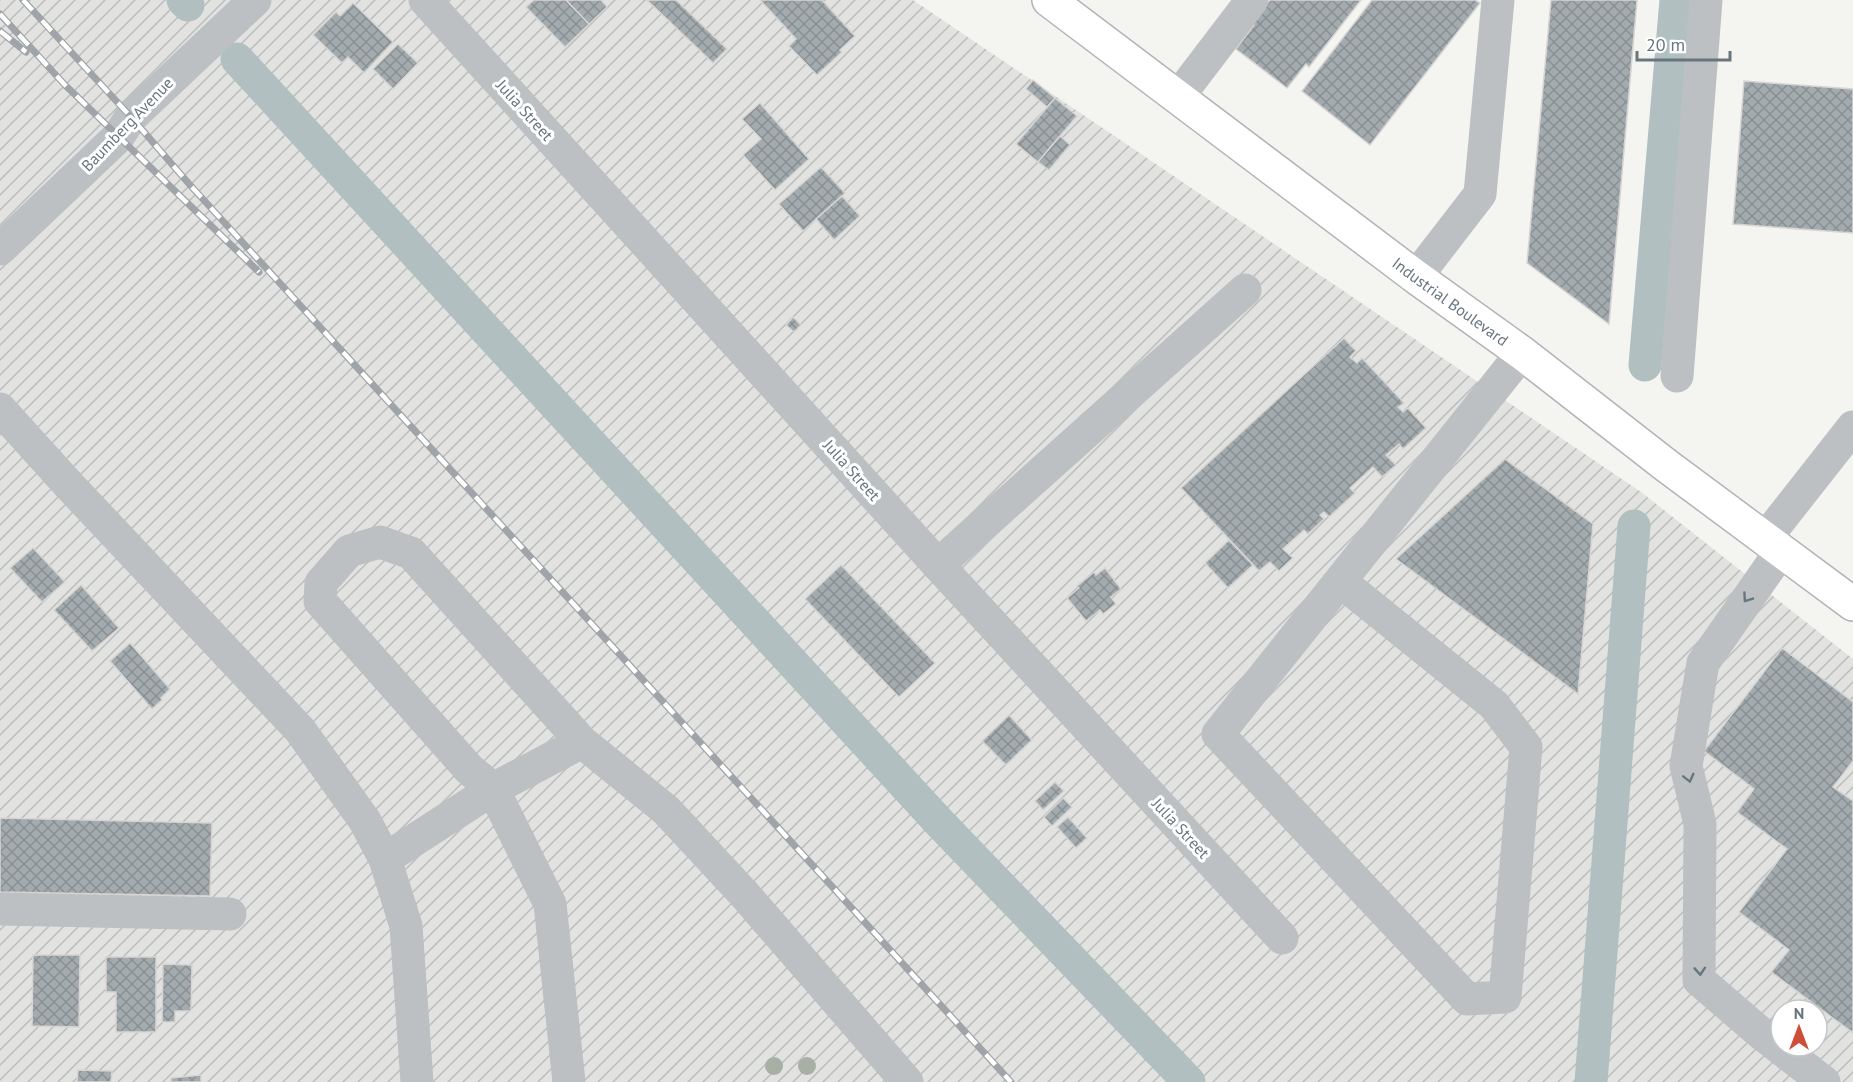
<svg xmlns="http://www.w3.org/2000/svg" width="1853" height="1082" font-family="'PT Sans',sans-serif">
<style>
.industrial{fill:url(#industrial-furrows);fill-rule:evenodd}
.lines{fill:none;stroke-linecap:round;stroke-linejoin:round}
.canal{stroke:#b2bfc1;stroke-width:33}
.building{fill:url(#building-cross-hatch);stroke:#d6d5d4;stroke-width:1.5}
.major-casing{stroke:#b0b4b7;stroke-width:36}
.minor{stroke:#bcc0c2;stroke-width:33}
.major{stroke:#fff;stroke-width:33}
.rail-casing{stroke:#9ea4a8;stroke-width:7}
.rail{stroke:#fff;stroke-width:4.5;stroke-dasharray:14;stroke-linecap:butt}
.tree{fill:#a8afa4}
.oneway{stroke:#67767e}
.labels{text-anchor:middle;stroke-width:6;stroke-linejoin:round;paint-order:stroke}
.street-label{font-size:16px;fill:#67767e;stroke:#fff}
</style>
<defs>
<pattern id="industrial-furrows" width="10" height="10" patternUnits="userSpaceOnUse" patternTransform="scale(1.5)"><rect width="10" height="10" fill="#e2e3e1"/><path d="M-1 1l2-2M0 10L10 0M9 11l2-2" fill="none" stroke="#bbbdbc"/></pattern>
<pattern id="building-cross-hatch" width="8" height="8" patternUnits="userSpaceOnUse" patternTransform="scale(1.5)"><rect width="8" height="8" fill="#a4abaf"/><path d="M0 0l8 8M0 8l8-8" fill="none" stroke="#899094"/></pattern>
</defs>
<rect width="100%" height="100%" fill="#f4f4f1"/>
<!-- industrial -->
<path class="industrial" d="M0,0H913L1641,492L1853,659V1082H0ZM1781,1010H1817V1046H1781Z"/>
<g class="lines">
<!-- canal -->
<g class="canal">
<path d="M183,0L188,5"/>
<path d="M237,59L938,821L1189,1082"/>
<path d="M1645,365L1676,0"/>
<path d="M1591,1082L1634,526"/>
</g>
</g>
<!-- building -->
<g class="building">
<path d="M534,0H566L589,24L565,47L526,7Z"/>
<path d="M566,0H601L607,7L589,24Z"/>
<path d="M647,0H676L727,49L713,63Z"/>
<path d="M760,0H822L855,36L840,50L842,52L817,75L789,46L796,39Z"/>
<path d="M1270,0H1361L1309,67L1306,64L1287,88L1236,49L1254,25L1252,23Z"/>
<path d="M1372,0H1475L1480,3L1370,145L1302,91Z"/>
<path d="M1551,0H1637L1609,324L1527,263Z"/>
<path d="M353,3L393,42L364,73L348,57L342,63L313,35L336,12L340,16Z"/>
<path d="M398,44L418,63L393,89L373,69Z"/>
<path d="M1033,80L1055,98L1047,107L1026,89Z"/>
<path d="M1744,81L1853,89V233L1733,224Z"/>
<path d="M1055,98L1077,116L1038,162L1016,144Z"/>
<path d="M760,103L809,159L775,190L743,155L761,139L742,119Z"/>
<path d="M1060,136L1070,145L1049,170L1038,162Z"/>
<path d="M821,167L845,193L803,231L779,204Z"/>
<path d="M842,196L860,216L834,240L816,219Z"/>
<path d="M793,317L801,325L794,332L786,325Z"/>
<path d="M1344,338L1356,351L1350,357L1357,363L1362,358L1404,403L1398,407L1403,412L1408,408L1426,428L1403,449L1399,444L1386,455L1396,465L1382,477L1373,467L1350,488L1355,493L1329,517L1324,512L1320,515L1324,519L1308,534L1304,530L1283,549L1293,558L1279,571L1270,562L1259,571L1181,488Z"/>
<path d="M1505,459L1593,524L1578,694L1396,559Z"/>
<path d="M1229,540L1253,565L1228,588L1205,563Z"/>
<path d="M33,548L65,582L42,602L10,568Z"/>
<path d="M841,565L935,663L899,697L805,599Z"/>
<path d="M1105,568L1121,589L1111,597L1116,604L1103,614L1100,610L1086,621L1067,598L1079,588L1077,586L1094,572L1096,575Z"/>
<path d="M81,585L119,628L92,651L54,610Z"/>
<path d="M130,643L170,689L161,698L162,700L152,709L110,661Z"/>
<path d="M1782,648L1853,702V761L1833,787L1853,801V1033L1771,972L1789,950L1739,912L1787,849L1737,812L1754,789L1704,751Z"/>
<path d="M1009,715L1032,740L1006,765L982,741Z"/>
<path d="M1055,782L1064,791L1043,810L1035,801Z"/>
<path d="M1063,798L1072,807L1052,826L1044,817Z"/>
<path d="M1068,817L1087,838L1076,848L1057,827Z"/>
<path d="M0,818L212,823L210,896L0,892Z"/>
<path d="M33,955H80L79,1027L32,1026Z"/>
<path d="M106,957H156V1032H116V992H106Z"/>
<path d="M163,964L192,965L191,1011H175V1022H162Z"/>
<path d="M78,1070L112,1071L111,1082H77Z"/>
<path d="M201,1075V1082H171V1078Z"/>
</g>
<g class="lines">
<!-- major casing -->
<g class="major-casing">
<g id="major">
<path id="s1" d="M1049,0L1416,277L1522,353L1667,466L1853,604"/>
</g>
</g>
<!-- minor -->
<g class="minor">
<path d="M425,0L938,565L1282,938"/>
<path d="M1178,97L1252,0"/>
<path d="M0,249L118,137L131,117L255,0"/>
<path d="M1416,277L1480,194L1498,0"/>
<path d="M1677,376L1706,0"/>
<path d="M0,409L67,483L300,730L365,821L385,859L406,926L417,1082"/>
<path d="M1765,539L1853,427"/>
<path d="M1781,551L1703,663L1686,766L1700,824L1699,980L1763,1035L1824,1082"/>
<path d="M938,565L1245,290"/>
<path d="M1340,581L1494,705L1526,747L1505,997L1467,999L1218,734L1522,353"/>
<path d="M582,742L493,789L469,769L320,601L321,583L349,551L380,542L411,553L582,742L666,810L745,895L907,1082"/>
<path d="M385,859L493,789L550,904L569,1082"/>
<path d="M0,909L230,914"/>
</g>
<!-- major -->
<use href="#major" class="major"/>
<!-- rail casing -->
<g class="rail-casing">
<g id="rail">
<path d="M23,0L131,117L190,185L1011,1082"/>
<path d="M0,14L65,85L259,272"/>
<path d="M0,31L26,52"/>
</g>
</g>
<!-- rail -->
<use href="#rail" class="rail"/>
</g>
<!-- trees -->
<g class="tree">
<circle cx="774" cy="1066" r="9"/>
<circle cx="807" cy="1066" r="9"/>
</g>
<!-- one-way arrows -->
<defs><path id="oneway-chevron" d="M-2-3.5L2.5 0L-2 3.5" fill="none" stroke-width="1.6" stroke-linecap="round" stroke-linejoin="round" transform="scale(1.5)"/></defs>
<g class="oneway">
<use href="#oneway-chevron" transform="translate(1747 598) rotate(125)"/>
<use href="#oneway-chevron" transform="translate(1689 778) rotate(76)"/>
<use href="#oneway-chevron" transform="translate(1700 971) rotate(86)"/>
</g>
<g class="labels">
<!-- street labels -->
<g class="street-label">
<text transform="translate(525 110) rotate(48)" y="6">Julia Street</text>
<text transform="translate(127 124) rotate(-46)" y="6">Baumberg Avenue</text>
<text dy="6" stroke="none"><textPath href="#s1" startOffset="502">Industrial Boulevard</textPath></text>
<text transform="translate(852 470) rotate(48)" y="6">Julia Street</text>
<text transform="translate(1181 828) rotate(47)" y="6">Julia Street</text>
</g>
</g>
<!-- north arrow -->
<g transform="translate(1799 1028)"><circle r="28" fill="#ffffff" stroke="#c2c8cb" stroke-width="1.5"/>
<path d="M0-4.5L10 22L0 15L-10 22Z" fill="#ce4e38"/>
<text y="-9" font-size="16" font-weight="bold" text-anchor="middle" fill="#67767e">N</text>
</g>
<!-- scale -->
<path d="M1637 51v9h93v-9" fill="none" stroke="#67767e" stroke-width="3"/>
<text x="1646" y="51" font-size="18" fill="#67767e" stroke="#ffffff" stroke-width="4.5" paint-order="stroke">20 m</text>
</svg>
